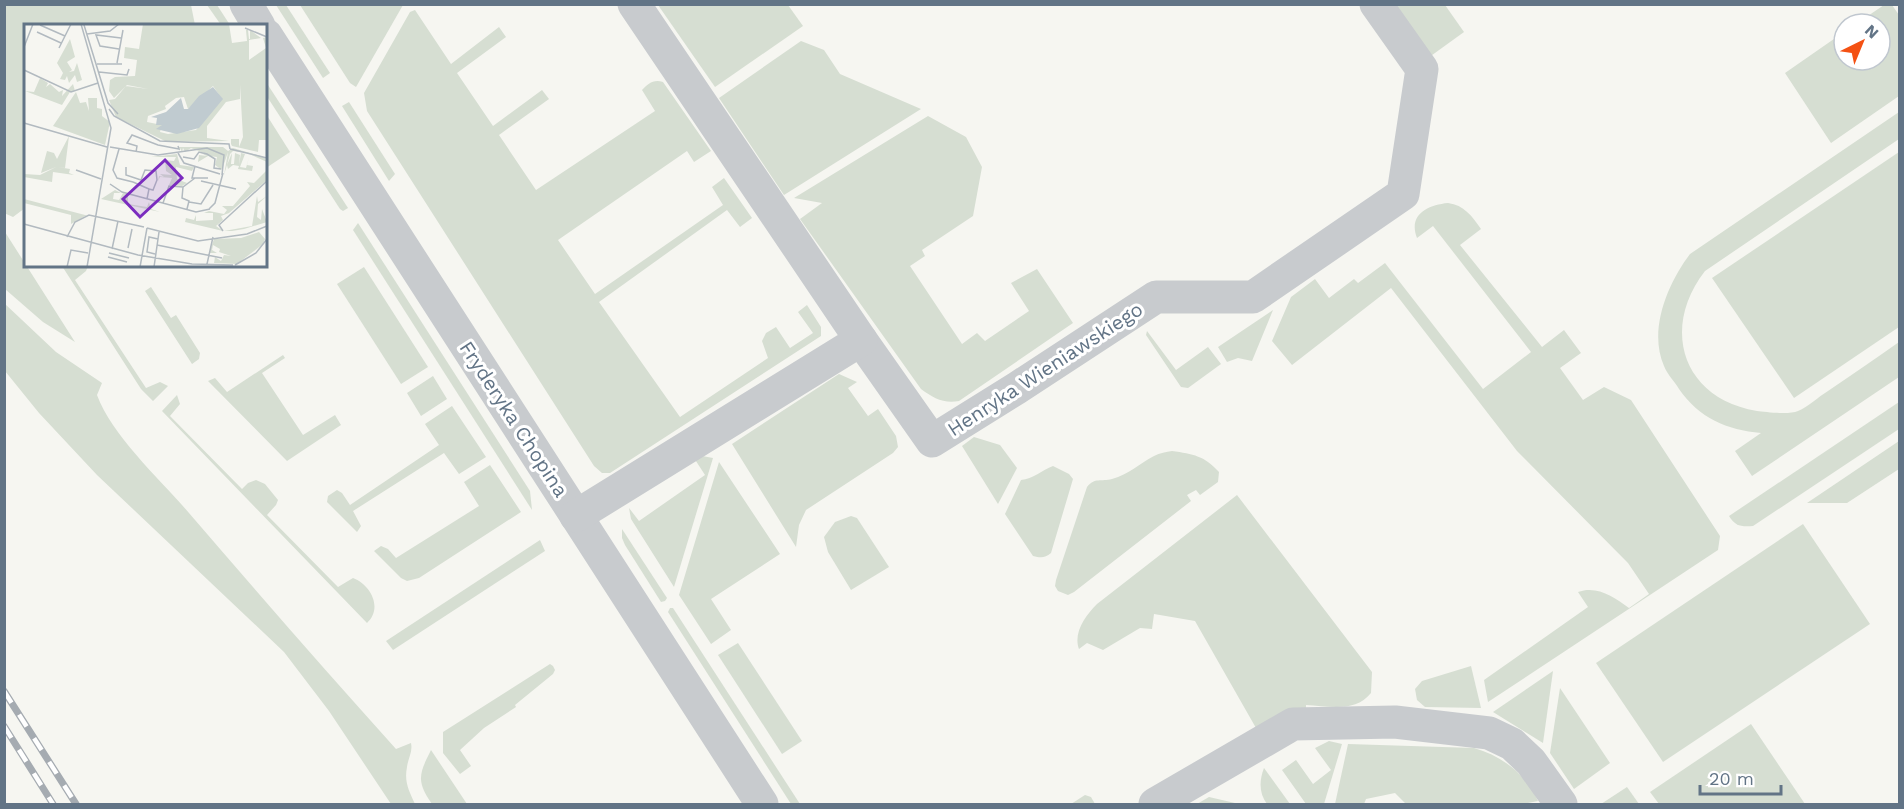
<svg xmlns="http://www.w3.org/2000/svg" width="1904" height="809" font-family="'Work Sans',sans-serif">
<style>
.green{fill:#d6ded2}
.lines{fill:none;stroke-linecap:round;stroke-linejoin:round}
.minor{stroke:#c8cbce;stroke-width:33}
.rail-casing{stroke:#a5abb1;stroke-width:7}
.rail{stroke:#fff;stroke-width:4.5;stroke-dasharray:14;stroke-linecap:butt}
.labels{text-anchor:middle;stroke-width:6;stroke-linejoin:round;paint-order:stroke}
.street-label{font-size:20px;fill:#627486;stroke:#fff}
.inset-road{fill:none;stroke:#b2bac0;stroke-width:1.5}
.view{fill:#7b2cbf;fill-opacity:0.15;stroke:#7b2cbf;stroke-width:3}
.inset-edge{fill:none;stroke:#627486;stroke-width:3}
</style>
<rect width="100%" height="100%" fill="#f6f6f1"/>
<!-- green -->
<g class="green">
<path d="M4,5H191L195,25L26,26L25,208L13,217L4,213Z"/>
<path d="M207,5H217L230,25H221Z"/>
<path d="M276,5H286L330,73L323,78Z"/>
<path d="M300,5H403L356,87L350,83Z"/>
<path d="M658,5H788L803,26L715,87Z"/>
<path d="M1387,5H1445L1464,32L1428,58Z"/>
<path d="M1884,5H1892L1899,15V96L1831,143L1785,73L1844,32V60H1880V24H1856Z"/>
<path d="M415,10L451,64L499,27L506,37L457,73L493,126L542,90L549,99L499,135L536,190L655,111L642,90C648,84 653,79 663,82L711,151L694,162L687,151L558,240L595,294L723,205L712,187L724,178L752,218L740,227L727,210L599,302L680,417L768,358L762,341L766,333L776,327L790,348L813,333L798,312L807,305L821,327V336L610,473H602L594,466L367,111L364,93L410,12Z"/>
<path d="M801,41L824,50L840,74L921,109L784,195L719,98Z"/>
<path d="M266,82L348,208L343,211L340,209L266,95Z"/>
<path d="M349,102L395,174L389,181L342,106Z"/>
<path d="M1899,112V139L1705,271C1660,329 1683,399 1757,411C1766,412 1789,415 1798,411C1808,407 1818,397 1828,391C1852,375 1876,358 1899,342V377L1752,476L1735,451L1761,433C1727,430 1699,418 1679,389C1675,382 1667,374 1664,366C1648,330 1668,283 1690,254Z"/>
<path d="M266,114L290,152L266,168Z"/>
<path d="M928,116L966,137L982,167L973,216L922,250L925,256L910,266L962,344L977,333L985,341L1029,311L1011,283L1037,269L1073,323L959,401C944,404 933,398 921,389L800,219L822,203L794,198Z"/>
<path d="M1899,152V327L1794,398L1712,278Z"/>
<path d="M1448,203C1464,205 1472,216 1481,229L1460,245L1542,347L1564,330L1581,353L1560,368L1583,400L1604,387L1631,400L1720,536L1718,550L1488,702L1484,680L1588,607L1578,592C1597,585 1614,597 1629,608L1649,594L1628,563L1517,451L1391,288L1292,365L1272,341L1291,297L1315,279L1329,298L1354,279L1358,283L1385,263L1483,389L1531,352L1433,226L1417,238C1408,215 1427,205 1448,203Z"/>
<path d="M358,223L530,491L532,510L353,230Z"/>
<path d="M5,232L75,342L43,322L5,289Z"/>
<path d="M62,266H88L86,271L75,280L146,388L160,382L168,386L153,401L141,389Z"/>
<path d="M364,267L428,367L401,384L337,284Z"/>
<path d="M151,287L171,318L176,315L200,353L199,359L192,364L145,291Z"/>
<path d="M4,303L56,352L102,383L97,395C112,436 160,479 189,513C257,592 326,671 396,749L411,743C413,752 408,758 407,767C404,782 409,791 415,804H391L329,711L284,652L97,475L39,413L5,371Z"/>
<path d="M1273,310L1252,361L1238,358L1227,362L1218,347Z"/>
<path d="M1147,331L1176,370L1208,347L1221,364L1188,388L1181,387L1146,335Z"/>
<path d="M283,355L285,358L262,373L303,435L335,415L341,425L287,461L208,381L215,378L227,392Z"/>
<path d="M839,374L857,382L848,388L868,416L878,409L896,436L898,447L893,453L806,510L799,525L796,547L732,444Z"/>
<path d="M433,376L447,399L421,416L407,393Z"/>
<path d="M177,395L180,404L170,416L242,489L248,483L256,480L265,484L278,500L276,505L267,515L338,587L353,578C371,585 383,608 367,623L162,411Z"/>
<path d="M1899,402V429L1753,526C1741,527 1735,526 1729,516Z"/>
<path d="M452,406L486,457L459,474L444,453L353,511L361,526L357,532L327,502L328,496L337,490L342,493L350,505L439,445L425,424Z"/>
<path d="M974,437L1000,445L1017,468L998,504L962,446Z"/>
<path d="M1899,441V469L1847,503H1807Z"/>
<path d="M1172,451C1193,454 1205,456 1219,472L1218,482L1200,495L1196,490L1187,495L1191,501L1074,592L1068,595L1058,591L1055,586L1056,580L1087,487C1095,477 1101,482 1112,479C1129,474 1139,464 1154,456C1160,453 1166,452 1172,451Z"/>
<path d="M697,455L713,458L674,587L631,519L629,508L639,521L705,475L694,458Z"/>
<path d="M719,462L780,554L711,599L731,630L711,644L679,595Z"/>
<path d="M490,465L521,512L419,578L407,581L401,578L374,551L381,546L388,549L396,558L479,506L464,482Z"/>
<path d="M1053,466L1069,474L1073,479L1051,553C1045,558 1041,558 1033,556L1005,514L1021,480C1033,479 1042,470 1053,466Z"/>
<path d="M1237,495L1372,672L1371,693C1355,713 1329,706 1306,705V712L1256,728L1195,621L1154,614L1152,629L1140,628L1103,650L1087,643L1079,649C1073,633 1085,616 1097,604Z"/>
<path d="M851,516L857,518L889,567L851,590L828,552L824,537L835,522Z"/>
<path d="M1803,524L1870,624L1663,762L1596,663Z"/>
<path d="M622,529L667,598L665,601L661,602L625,545L622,538Z"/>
<path d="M540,540L545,551L393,650L386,641Z"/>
<path d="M670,608H673L800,804H791L668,612Z"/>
<path d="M738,643L802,741L782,754L718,655Z"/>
<path d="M550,664L553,666L555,670L553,674L515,705L516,707L484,728L460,750L471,766L460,774L443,753V732Z"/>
<path d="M1471,666L1481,708L1425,707L1417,700L1415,689L1422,681Z"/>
<path d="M1553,671L1543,743L1493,712Z"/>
<path d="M1560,688L1610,763L1574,789L1550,753Z"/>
<path d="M1751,724L1805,804H1659L1650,792Z"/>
<path d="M1329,741L1342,744L1324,804H1306L1282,770L1296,760L1313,784L1331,770L1315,748Z"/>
<path d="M1348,744L1474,748C1502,756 1526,774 1538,801L1523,804H1406L1395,793L1366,799L1364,804H1335Z"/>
<path d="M431,750L467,804H432C416,781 419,774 431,750Z"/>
<path d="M1264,768L1290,804H1267C1259,793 1259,781 1264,768Z"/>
<path d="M1627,787L1639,804H1601Z"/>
<path d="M1085,795L1091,797L1095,804H1071Z"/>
<path d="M1209,797L1235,803L1236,804H1197Z"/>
</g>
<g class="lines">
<!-- minor -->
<g class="minor">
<path d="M246,4L259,26"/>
<path d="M266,35L762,804"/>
<path d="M861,340L932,441L1017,388L1156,297H1253L1403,194L1422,69L1376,4"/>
<path d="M576,516L861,340L634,4"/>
<path d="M1155,804L1293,724L1395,722L1489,733L1512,744L1531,762L1561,804"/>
</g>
<!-- rail casing -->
<g class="rail-casing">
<g id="rail">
<path d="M4,691L76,804"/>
<path d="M4,726L53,804"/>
</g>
</g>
<!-- rail -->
<use href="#rail" class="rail"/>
</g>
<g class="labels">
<!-- street labels -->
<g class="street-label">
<text transform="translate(1045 369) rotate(-33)" y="7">Henryka Wieniawskiego</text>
<text transform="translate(514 419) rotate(57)" y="7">Fryderyka Chopina</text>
</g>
</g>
<!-- overview -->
<g transform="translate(24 24)">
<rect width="243" height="243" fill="#f6f6f1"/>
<path d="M119,0H205L208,19L223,17L222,6H224L225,15H226V6L237,14L225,16V36L242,24L239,14L243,13V116H235L234,128L208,122L207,120V115H215V123L219,113L216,61V75L202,78L183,102V114L205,117L143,118L92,93L85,76L91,75L102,62L124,65L103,61L90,74L85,67L86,56L91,53L111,52L113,36L100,34L101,23L115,25ZM189,62L198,75L172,106L144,110L136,108L138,101L123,98L124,92L142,85L141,82L152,74L160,73L164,85ZM46,15L51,33L43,38L48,46L45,48L50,47L53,39L58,56L53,58L51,51L45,59L43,52L41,56L36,55L39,49L33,39ZM16,54L24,59L22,63L26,60L35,68L39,66L38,72L49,60L51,67L46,68L38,81L1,67L10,68ZM52,68L56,79L62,78L65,87L64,74H73V84L78,85V92L86,98L81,121L29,102ZM45,112L41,144L34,143L46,145L45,149L50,151L29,148L28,158L0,153V150L16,151L32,143L17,149L23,127L30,129L33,135ZM155,123H199L204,127L209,124L240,133L243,138L223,129L209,127L206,130L203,141L208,129L207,140H210L211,129L216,131L215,141L217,129L221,130L216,143L222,144L225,133L223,141L229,142L228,147L214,145L215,142L209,141L204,145L203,141L200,151L204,128L198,146L191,141L193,133L184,132L174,138L175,131L183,132L177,129L183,130L167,124L161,128L159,124L158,128L156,124V128ZM153,130L156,141L170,143L168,147L152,143L153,155L163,159L158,162L145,161L148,154L136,153L134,157L135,152L140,153L136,150L148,151L142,147L141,136L150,137L152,133H127ZM243,139V156L205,189L197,192L199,196L192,202L199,207L161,198L162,194L170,196L172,191V197L189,196V189H180L185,187L200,190L203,186L198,182H209L226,162L223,158L230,159L242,147ZM91,166L97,169H90L89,175L95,176L99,169L109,172L104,171V180L123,183L125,178L127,185L136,188L77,175ZM233,172L234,178L243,172L234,180L233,193L237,196L238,185L243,198L220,205L208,207H200L228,202ZM0,175L61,191H63L47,200V191L0,179ZM235,208L241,215L239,220L213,240L190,239L191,233L197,237L200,231L207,232L195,228L196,225L189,221L188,226L193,229H185L190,215L217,214Z" fill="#d6ded2" fill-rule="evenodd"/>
<path d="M189,63L199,75L175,104L153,110L132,105L138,101H132L133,94L127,93L142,88L157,74L160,85H164L175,72Z" fill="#c0cbd0"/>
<path class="inset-road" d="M57,0L87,104L63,243M16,1L41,12M60,1L84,79L94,90M221,4L243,13M13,8L37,19M63,10L86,7L95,0M0,23L9,0M35,24L47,0M95,25L76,22L72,11L97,14M93,39L99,6M73,40H98M0,46L47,68L74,59M75,48L103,51L105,45M85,85L90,92L136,117L205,120L206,125M0,99L83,123M86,123L134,131L183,124L200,131L198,151M95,125L89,146L93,154L109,158M206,125L243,134M112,128L113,122L103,119L108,111L134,121L155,125L154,122M154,129L160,139L196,150M159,133L170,135L175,128L183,130L191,135L190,144L197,145M171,142L168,154H184M102,143V151L117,156L121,146L132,147L133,156L129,166L125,165M52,146L77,155M177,157L212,165M109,158L125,165L123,175M86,160L98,168L172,188L186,185M159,163L158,174L165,177L163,185M165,178L177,180L189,161M139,179L145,162L159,163L171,154M185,185L191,179L199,149M0,200L114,231L168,240L209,241M123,204L174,217L223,210L243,202M199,207L195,201L243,157M43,213L51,198L65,191L120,203M133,221L198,234M104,224L108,205M88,225L94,197M85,229L105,234M131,230L123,228L125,213L134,215M84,233L103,238M183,240L189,213M211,241L232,229L243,215M43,243L47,226L64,229M116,243L123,204M130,243L135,208"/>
<path class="view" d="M141,136L158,154L116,193L99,175Z"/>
<rect width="243" height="243" class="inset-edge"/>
</g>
<!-- border -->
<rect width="1904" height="809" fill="none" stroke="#627486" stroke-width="12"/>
<!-- north arrow -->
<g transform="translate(1862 42) rotate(43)"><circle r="28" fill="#ffffff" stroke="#c0c7cf" stroke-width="1.5"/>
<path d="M0-4.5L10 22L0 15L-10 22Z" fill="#f45113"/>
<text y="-9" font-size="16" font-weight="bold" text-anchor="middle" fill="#627486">N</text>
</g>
<!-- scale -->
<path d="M1700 785v9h81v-9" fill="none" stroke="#627486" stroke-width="3"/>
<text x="1709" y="785" font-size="18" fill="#627486" stroke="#ffffff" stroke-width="4.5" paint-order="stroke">20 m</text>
</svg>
